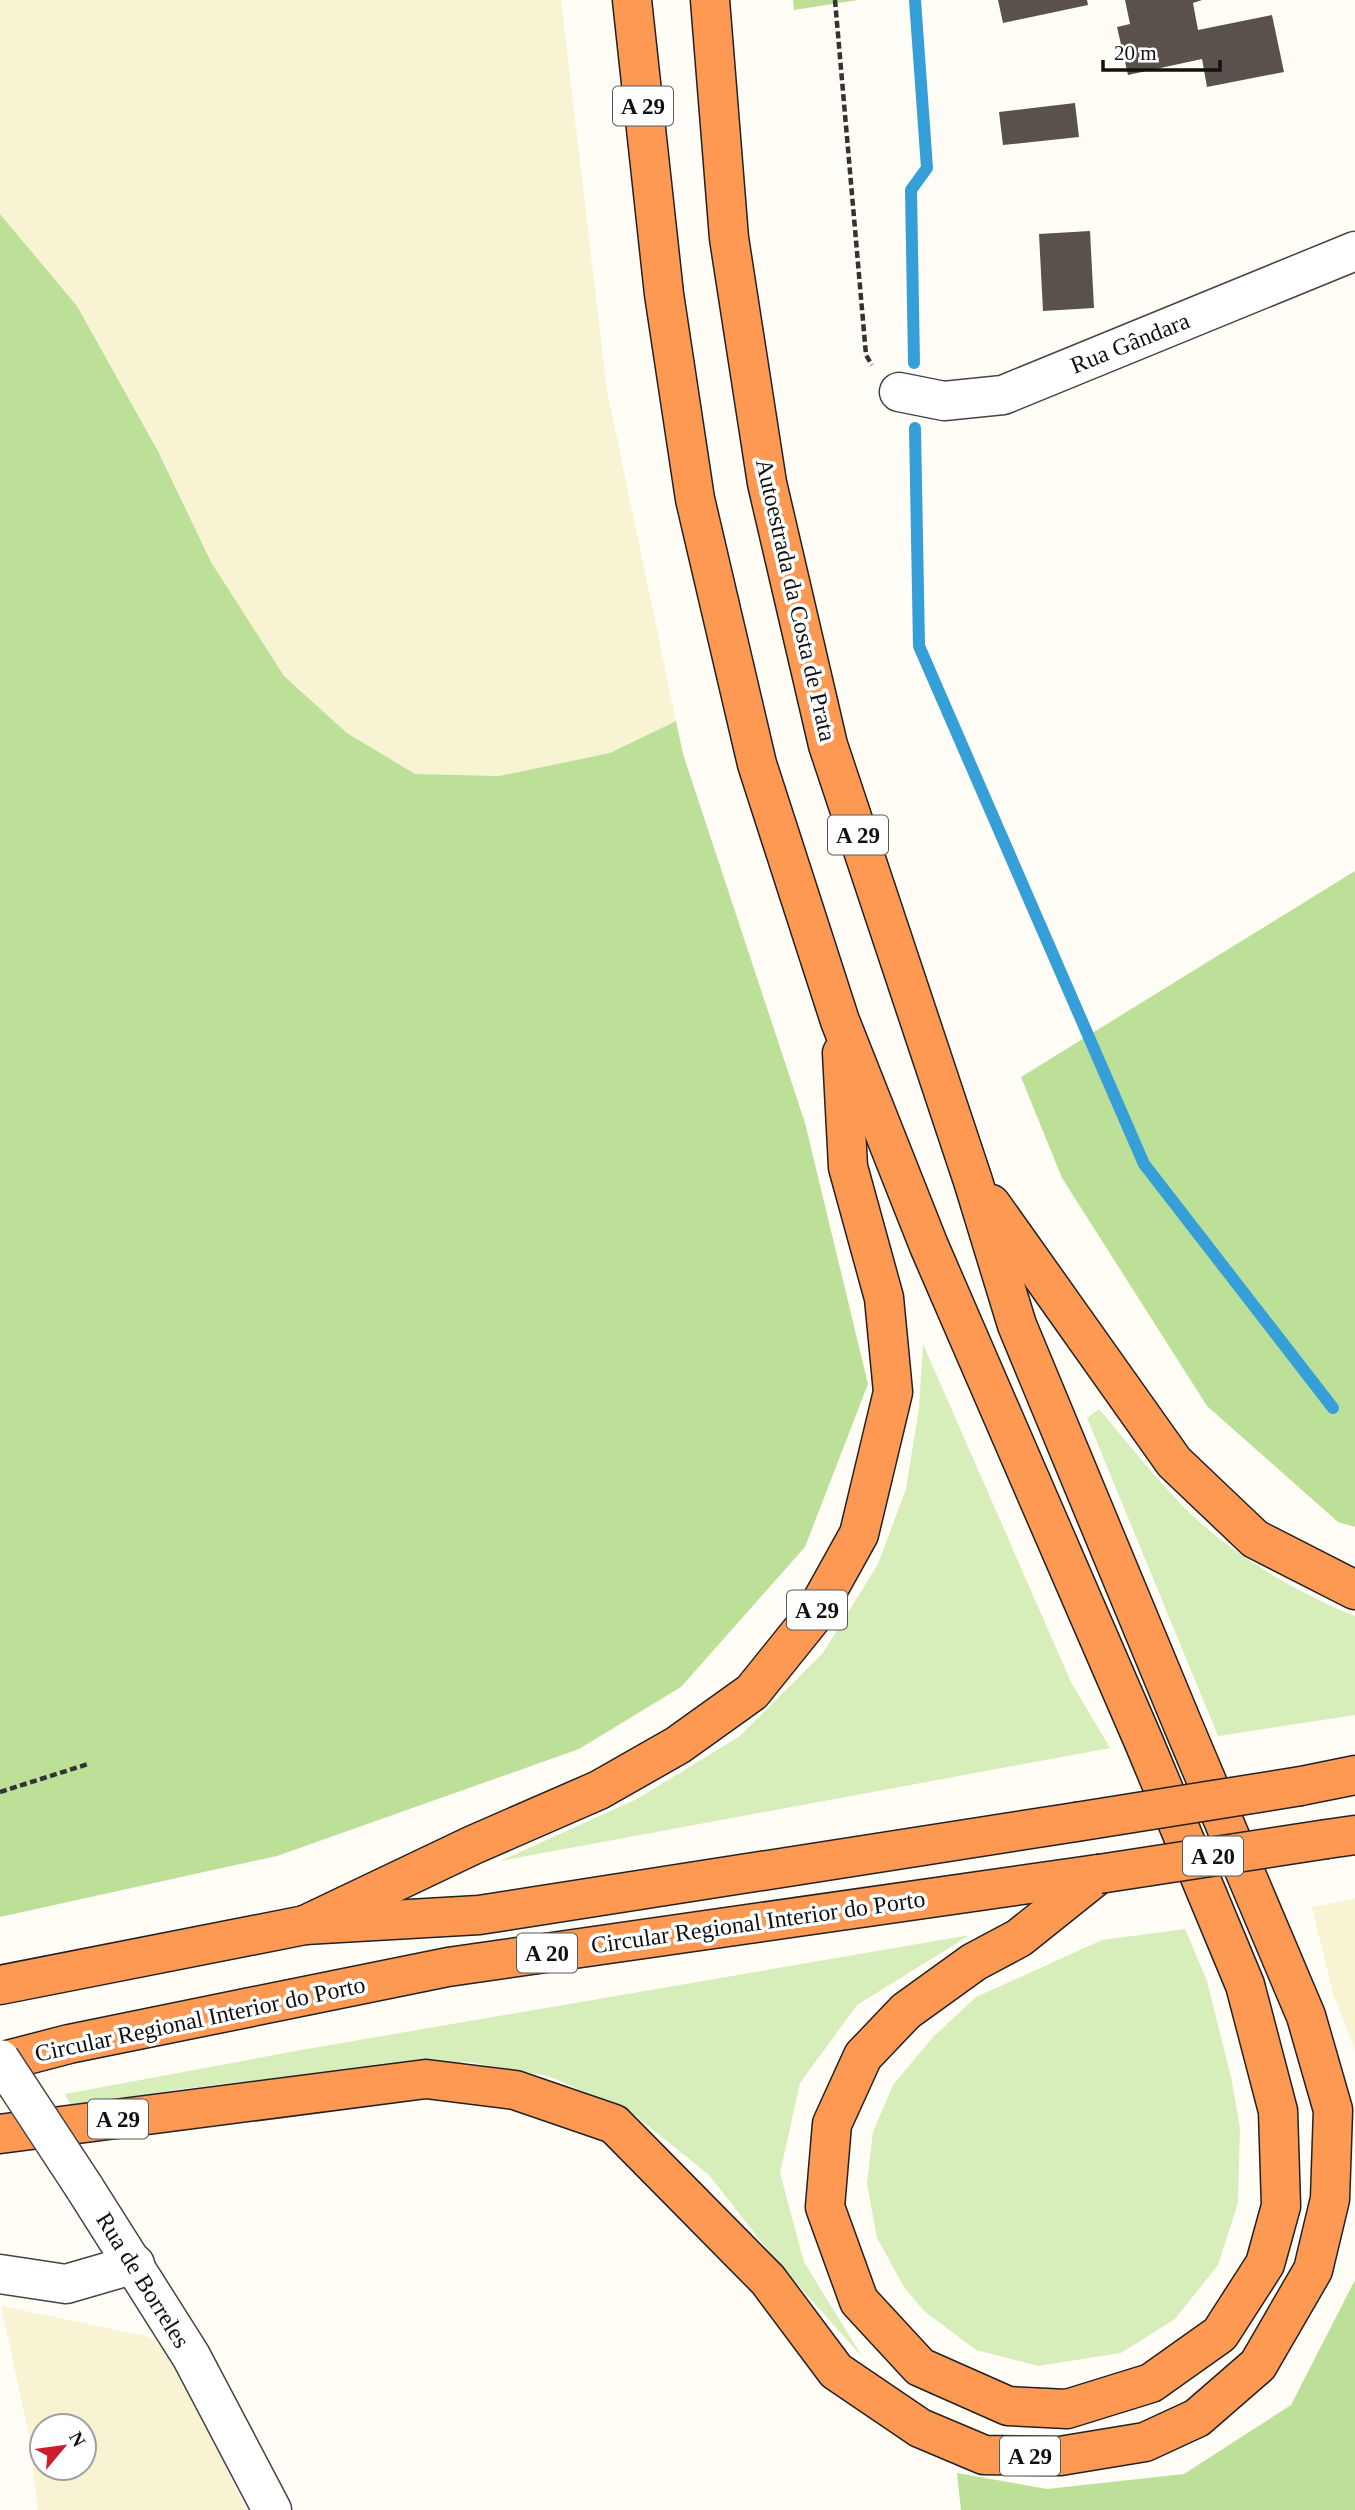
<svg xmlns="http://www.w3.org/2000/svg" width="1355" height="2510" font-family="Georgia,serif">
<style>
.farmland{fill:#f8f3d2;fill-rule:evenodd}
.green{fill:#d7eeba}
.forest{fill:#bce098}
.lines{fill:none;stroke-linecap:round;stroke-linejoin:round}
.stream{stroke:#369fd8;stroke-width:12}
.building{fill:#5b514c}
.minor-casing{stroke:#444;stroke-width:41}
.highway-casing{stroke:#222;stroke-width:41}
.path{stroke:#333;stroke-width:4.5;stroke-dasharray:7 3.5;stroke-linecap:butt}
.minor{stroke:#fff;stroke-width:38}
.highway{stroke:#fe9953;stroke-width:38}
.minor-bridge-casing{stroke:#444;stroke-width:41;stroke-linecap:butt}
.highway-bridge-casing{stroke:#222;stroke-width:41;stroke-linecap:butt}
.minor-bridge{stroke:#fff;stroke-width:38}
.highway-bridge{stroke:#fe9953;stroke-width:38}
.labels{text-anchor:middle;stroke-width:7;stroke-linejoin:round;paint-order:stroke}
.shield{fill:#fff;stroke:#585858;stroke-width:2}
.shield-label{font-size:23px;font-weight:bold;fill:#111}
.street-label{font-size:24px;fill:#111;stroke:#fff}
</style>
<rect width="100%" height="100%" fill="#fffdf5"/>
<!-- farmland -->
<g class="farmland">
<path d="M0,0H561L607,391L676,721L610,753L499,776L415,774L347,733L284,676L211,562L158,450L77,306L0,214Z"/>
<path d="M1355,1899V2051L1333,1993L1312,1907Z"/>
<path d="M1,2306L150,2337L180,2362L245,2510H38L29,2435ZM42,2426H84V2468H42Z"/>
</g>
<!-- green -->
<g class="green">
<path d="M923,1344L1071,1682L1110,1748L500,1861L637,1799L740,1736L823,1653L878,1564L906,1489L919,1408Z"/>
<path d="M1099,1409C1136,1452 1171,1500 1216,1536C1258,1569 1305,1596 1355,1616V1715L1218,1736L1087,1418Z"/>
<path d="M1185,1929L1207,1981L1231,2077L1240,2128L1238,2203L1218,2265L1175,2319L1121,2353L1038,2366L976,2350L924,2311L904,2287L877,2238L867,2184L873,2132L893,2085L933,2037L976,1997L1102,1940Z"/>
<path d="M970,1935L857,2005L800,2083L780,2173L804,2262L863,2358L774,2258L709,2175L631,2112L548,2076L468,2062L283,2077L174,2090L73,2109L65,2094L301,2050Z"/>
</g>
<!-- forest -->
<g class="forest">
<path d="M793,0H858L794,10Z"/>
<path d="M0,214L77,306L158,451L211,562L284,676L347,733L415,774L499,776L610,753L676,721L683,754L805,1123L868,1384L805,1547L681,1687L579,1749L277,1856L0,1917Z"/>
<path d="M1355,871V1527L1338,1522L1207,1406L1062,1178L1021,1077Z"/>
<path d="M1355,2280V2510H961L957,2473L1047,2489L1184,2474L1291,2405Z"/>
</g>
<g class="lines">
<!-- stream -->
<g class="stream">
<path d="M914,363L911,190L927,168L915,0"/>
<path d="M915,428L919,646L1144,1164L1333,1408"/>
</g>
</g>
<!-- building -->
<g class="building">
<path d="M998,0H1087L1088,5L1003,23Z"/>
<path d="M1125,0H1202L1193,3L1198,30L1272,15L1284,72L1207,87L1202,59L1128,75L1117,27L1130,24Z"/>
<path d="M1075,103L1079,137L1003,145L999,112Z"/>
<path d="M1090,231L1094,308L1043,311L1039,234Z"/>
</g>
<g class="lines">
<!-- minor casing -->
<g class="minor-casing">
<g id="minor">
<path d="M899,392L944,401L1003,395L1355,251"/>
<path d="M84,2187L191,2356L272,2510"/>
<path d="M0,2274L66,2284L135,2264"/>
</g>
</g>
<!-- highway casing -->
<g class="highway-casing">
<g id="highway">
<path d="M632,0L664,294L695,499L757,764L840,1021L929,1246L1143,1740L1245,1985L1278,2111L1281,2206L1265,2264L1220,2334L1151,2383L1067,2409L1008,2406L920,2367L859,2301L825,2207L832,2124L863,2056L906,2011L974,1962L1019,1938L1099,1874"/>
<path d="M991,1204L1174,1462L1255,1539L1355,1590"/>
<path d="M1301,1786L1355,1775"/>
<path d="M1327,1839L1355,1835"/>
<path d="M305,1925L473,1845L599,1790L678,1745L752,1692L814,1615L859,1534L893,1392L884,1298L848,1167L842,1053"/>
<path d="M0,1985L305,1925L479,1915L1076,1822"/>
<path d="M0,2062L69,2044L448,1967L1098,1874"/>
<path d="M0,2134L426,2079L515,2090L614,2124L768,2280L836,2371L920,2428L984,2455L1060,2456L1145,2442L1197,2418L1258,2365L1313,2270L1330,2199L1333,2110L1306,2016L1185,1730L1017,1325L973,1181L828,745L767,483L729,238L710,0"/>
</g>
</g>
<!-- path -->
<g class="path">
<path d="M835,0L866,355L872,365"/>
<path d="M0,1792L88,1764"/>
</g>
<!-- minor -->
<use href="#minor" class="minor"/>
<!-- highway -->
<use href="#highway" class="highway"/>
<!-- minor-bridge casing -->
<g class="minor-bridge-casing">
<path id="minor-bridge" d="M0,2059L84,2187"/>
</g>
<!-- highway-bridge casing -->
<g class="highway-bridge-casing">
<g id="highway-bridge">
<path d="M1076,1822L1301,1786"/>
<path d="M1099,1874L1327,1839"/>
</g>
</g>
<!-- minor-bridge -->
<use href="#minor-bridge" class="minor-bridge"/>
<!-- highway-bridge -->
<use href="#highway-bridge" class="highway-bridge"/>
</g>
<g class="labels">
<!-- shield labels -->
<g class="shield">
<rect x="613" y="86.5" width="60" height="39" rx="5"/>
<rect x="828" y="815.5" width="60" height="39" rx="5"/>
<rect x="787" y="1590.5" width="60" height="39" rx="5"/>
<rect x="1183" y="1836.5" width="60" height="39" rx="5"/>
<rect x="517" y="1933.5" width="60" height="39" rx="5"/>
<rect x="88" y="2099.5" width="60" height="39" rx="5"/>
<rect x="1000" y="2436.5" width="60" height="39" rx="5"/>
</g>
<g class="shield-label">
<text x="643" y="114">A 29</text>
<text x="858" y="843">A 29</text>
<text x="817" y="1618">A 29</text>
<text x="1213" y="1864">A 20</text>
<text x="547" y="1961">A 20</text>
<text x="118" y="2127">A 29</text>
<text x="1030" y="2464">A 29</text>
</g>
<!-- street labels -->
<g class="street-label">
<text transform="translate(1130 343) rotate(-22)" y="8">Rua Gândara</text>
<text transform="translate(796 600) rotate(77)" y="8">Autoestrada da Costa de Prata</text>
<text transform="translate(758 1922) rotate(-8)" y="8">Circular Regional Interior do Porto</text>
<text transform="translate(200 2019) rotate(-12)" y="8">Circular Regional Interior do Porto</text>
<text transform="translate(143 2280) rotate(58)" y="8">Rua de Borreles</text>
</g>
</g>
<!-- north arrow -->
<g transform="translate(63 2447) rotate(61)"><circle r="33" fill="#ffffff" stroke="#a0a0a0" stroke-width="2"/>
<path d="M0-5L12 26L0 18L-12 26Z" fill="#ce1c2d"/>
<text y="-10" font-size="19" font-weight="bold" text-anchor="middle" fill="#111111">N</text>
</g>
<!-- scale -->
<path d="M1103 60v10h117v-10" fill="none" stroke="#111111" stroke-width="3.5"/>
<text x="1114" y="60" font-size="21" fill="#111111" stroke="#ffffff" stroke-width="5" paint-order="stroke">20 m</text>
</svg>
